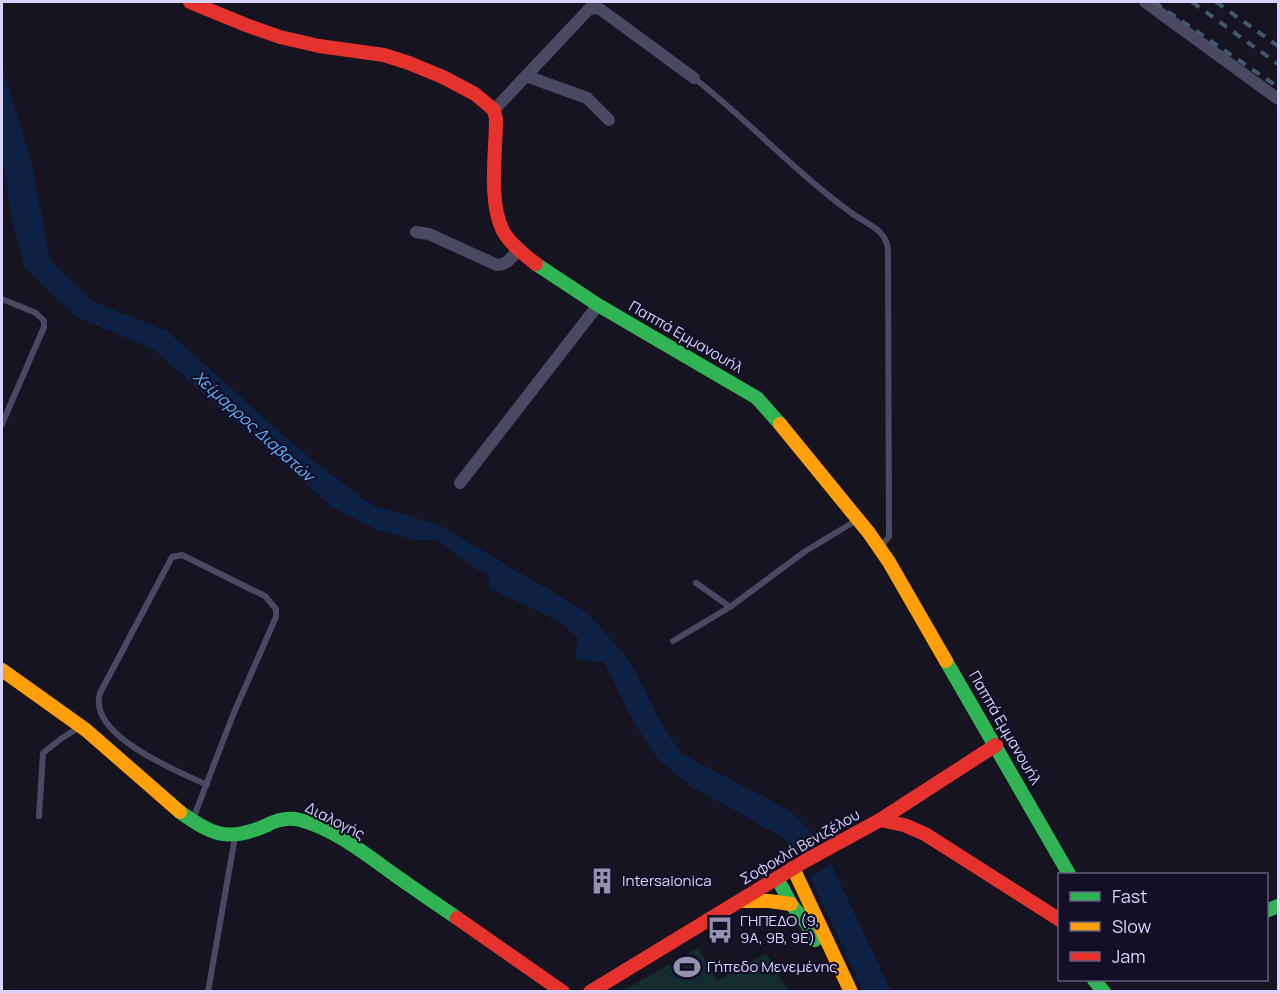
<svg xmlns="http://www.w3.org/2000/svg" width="1280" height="993" font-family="Manrope,sans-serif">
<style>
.green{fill:#132c2d}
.water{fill:#0d2144}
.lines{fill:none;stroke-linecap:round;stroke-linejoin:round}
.lane{stroke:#4a4962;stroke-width:6}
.street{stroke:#4a4962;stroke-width:12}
.fast{stroke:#30b455;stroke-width:14}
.slow{stroke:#ff9f0a;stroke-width:14}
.jam{stroke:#e5322d;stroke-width:14}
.rail{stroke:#43596b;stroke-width:4;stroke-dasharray:9 8;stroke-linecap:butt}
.labels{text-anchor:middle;stroke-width:4.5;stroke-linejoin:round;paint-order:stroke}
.street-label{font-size:15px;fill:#d9d4ff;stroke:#130f26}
.poi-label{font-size:15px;fill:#d9d4ff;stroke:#130f26;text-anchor:start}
.water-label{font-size:16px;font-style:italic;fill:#62b6ff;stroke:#130f26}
</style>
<rect width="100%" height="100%" fill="#161421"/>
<!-- green -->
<path class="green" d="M698,948L717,981L766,953L788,991H622Z"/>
<!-- water -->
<g class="water">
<path d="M2,66L31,160L50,260L94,302L167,331L307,456L372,505L439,525L588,613L631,663L665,730L682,754L790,811L820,841L799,854L779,835L689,785L657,758L633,721L604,662L575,659L578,638L559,621L490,589L488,573L478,570L436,540H415L378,530L332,507L153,349L75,316L25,267L13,225L2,155Z"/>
<path d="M831,864L891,991H863L810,877Z"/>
</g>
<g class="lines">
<!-- lane -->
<g class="lane">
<path d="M694,78C749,121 796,173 853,214C868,225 888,230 888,252L889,537L880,547"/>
<path d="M2,299L36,313L44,321V327L2,424"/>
<path d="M696,583L730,607"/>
<path d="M673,641L730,607L804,552L857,520"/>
<path d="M39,816L43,753L62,738L78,728"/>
<path d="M193,819L233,715L276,617V609L265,596L182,555L172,557L100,693C87,736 178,771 207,785"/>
<path d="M208,992L235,837"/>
</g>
<!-- street -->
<g class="street">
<path d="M1145,2L1278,99"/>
<path d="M526,76L587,98L609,120"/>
<path d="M494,110L590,8L600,9L694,78"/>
<path d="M416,232L429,234L497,265C507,265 513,257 518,249"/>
<path d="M460,483L598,305"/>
</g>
<!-- fast -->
<g class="fast">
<path d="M536,264L598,305L757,398L780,424"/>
<path d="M946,661L1069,874"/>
<path d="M180,812C212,835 228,842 265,826C276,820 288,817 300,820C334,829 364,853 392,873C413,888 435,903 457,918"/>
<path d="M777,878L791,904L807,924L815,940"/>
<path d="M1266,911L1278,906"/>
<path d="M1094,980L1104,992"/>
</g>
<!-- slow -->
<g class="slow">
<path d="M780,424L869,533L889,562L946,661"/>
<path d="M2,670L86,730L180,812"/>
<path d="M793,868L851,992"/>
<path d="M740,901H769L791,904"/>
</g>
<!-- jam -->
<g class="jam">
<path d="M190,2L246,25L280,37L319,46L384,55L409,63L443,77L475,94L494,110L496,119C496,152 488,201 503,231C510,244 525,255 536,264"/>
<path d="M880,820L904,825L925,834L1060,920"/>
<path d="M457,918L563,992"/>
<path d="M590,992L805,861L880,820L996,745"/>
</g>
<!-- rail -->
<g class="rail">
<path d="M1154,2L1278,87"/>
<path d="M1192,2L1278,64"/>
<path d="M1216,2L1278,46"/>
</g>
</g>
<!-- icons -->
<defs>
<g id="building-bare" transform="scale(2.07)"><path d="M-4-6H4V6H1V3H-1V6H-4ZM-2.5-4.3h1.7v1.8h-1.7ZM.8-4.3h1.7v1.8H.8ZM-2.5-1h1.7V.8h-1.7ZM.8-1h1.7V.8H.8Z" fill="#9591b1" stroke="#130f26" stroke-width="2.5" paint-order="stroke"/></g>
<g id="bus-bare" transform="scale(2.07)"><path d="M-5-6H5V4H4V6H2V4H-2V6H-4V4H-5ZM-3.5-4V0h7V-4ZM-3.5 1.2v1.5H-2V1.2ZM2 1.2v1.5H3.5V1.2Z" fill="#9591b1" stroke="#130f26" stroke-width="2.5" paint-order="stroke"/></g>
<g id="stadium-bare" transform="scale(2.07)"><path d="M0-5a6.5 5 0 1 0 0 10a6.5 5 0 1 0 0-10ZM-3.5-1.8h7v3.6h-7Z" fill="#9591b1" stroke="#130f26" stroke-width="2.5" paint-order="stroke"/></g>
</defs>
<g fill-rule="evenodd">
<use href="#building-bare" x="602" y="881"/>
<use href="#bus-bare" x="720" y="930"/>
<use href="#stadium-bare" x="687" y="967"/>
</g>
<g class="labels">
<!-- street labels -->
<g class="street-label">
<text transform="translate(686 337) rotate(30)" y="5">Παππά Εμμανουήλ</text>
<text transform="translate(1005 728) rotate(60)" y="5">Παππά Εμμανουήλ</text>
<text transform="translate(335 821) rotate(27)" y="5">Διαλογής</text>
<text transform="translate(800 847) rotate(-30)" y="5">Σοφοκλή Βενιζέλου</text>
</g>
<!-- poi labels -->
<g class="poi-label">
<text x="622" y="886">Intersalonica</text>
<text x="740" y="926">ΓΗΠΕΔΟ (9,<tspan x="740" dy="17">9Α, 9Β, 9Ε)</tspan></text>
<text x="707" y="972">Γήπεδο Μενεμένης</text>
</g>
<!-- water labels -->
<g class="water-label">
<text transform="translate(254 426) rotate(42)" y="6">Χείμαρρος Διαβατών</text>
</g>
</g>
<!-- border -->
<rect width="1280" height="993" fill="none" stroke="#d9d4ff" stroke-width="6"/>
<!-- legend -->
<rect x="1058" y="873" width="210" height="108" fill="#130f26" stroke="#625e7d" stroke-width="1.5"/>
<rect x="1070" y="892" width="30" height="9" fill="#30b455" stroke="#625e7d" stroke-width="1.5"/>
<text x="1112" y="903" font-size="18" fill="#d9d4ff">Fast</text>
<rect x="1070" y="922" width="30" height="9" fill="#ff9f0a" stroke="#625e7d" stroke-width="1.5"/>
<text x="1112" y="933" font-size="18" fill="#d9d4ff">Slow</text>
<rect x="1070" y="952" width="30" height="9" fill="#e5322d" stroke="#625e7d" stroke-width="1.5"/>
<text x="1112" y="963" font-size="18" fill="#d9d4ff">Jam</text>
</svg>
